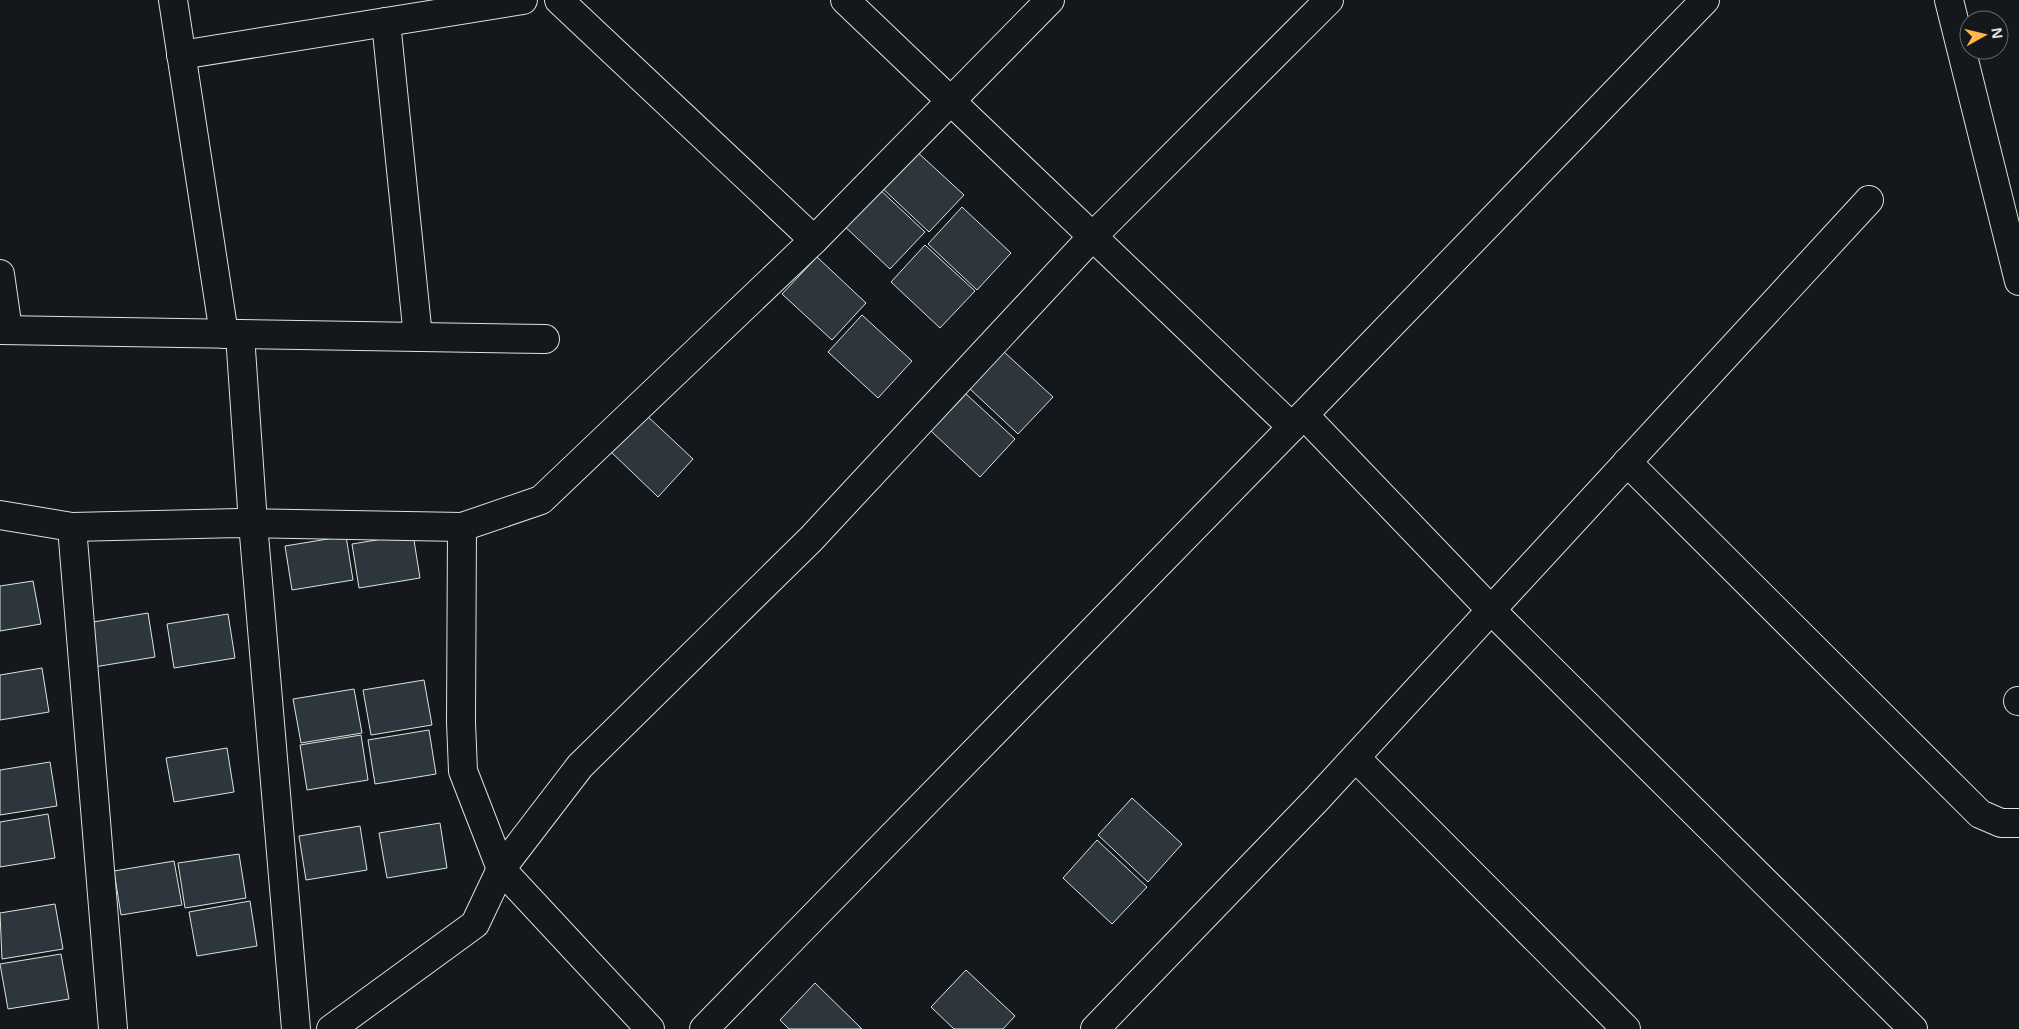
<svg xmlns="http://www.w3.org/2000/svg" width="2019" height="1029" font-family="'Noto Sans',sans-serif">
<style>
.building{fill:#2c363c;stroke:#d8e6dc}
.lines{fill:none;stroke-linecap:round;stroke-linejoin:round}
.street-casing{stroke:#d8e6dc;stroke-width:30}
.street{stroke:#14181c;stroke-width:28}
</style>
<rect width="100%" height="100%" fill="#14181c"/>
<!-- building -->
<g class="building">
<path d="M914,149L964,195L929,232L880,186Z"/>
<path d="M876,186L925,232L890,269L841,223Z"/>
<path d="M962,207L1011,253L977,290L928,244Z"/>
<path d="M925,245L975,291L940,328L891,282Z"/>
<path d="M817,257L866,303L832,340L782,294Z"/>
<path d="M862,315L912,361L878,398L828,352Z"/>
<path d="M1003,351L1053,397L1018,434L969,388Z"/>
<path d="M966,394L1015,439L980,477L931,431Z"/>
<path d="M644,413L693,459L658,497L609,450Z"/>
<path d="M413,534L420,578L359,588L352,544Z"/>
<path d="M346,536L353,580L292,590L285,546Z"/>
<path d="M33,581L41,624L0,631V586Z"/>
<path d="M148,613L155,657L94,667L87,623Z"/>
<path d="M228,614L235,658L174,668L167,624Z"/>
<path d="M42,668L49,712L0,720V675Z"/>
<path d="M424,680L432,725L371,735L363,690Z"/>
<path d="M354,689L362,733L301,743L293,699Z"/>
<path d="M429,730L436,774L375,784L368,740Z"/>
<path d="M361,735L368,780L307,790L300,745Z"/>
<path d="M227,748L234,792L174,802L166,758Z"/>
<path d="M50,762L57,806L0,815V770Z"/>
<path d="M1132,798L1182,844L1148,882L1098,835Z"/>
<path d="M48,814L55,858L0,867V822Z"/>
<path d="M440,823L447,868L387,878L379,833Z"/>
<path d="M360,826L367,870L306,880L299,836Z"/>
<path d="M1097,840L1147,887L1112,924L1063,878Z"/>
<path d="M239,854L246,898L185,908L178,863Z"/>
<path d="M174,861L182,905L121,915L114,871Z"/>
<path d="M250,901L257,946L197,956L189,912Z"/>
<path d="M55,904L63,949L2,959L0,913Z"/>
<path d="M61,954L69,999L8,1009L0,964Z"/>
<path d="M966,970L1015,1016L1003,1029H954L931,1007Z"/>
<path d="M815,983L862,1029H789L780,1020Z"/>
</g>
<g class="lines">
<!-- street casing -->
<g class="street-casing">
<g id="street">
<path d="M173,0L224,334"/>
<path d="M559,0L814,240"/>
<path d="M845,0L1292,427"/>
<path d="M1949,0L2019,281"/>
<path d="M386,22L418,337"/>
<path d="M181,55L523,0"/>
<path d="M0,274L8,330"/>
<path d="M0,330L545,339"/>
<path d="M240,335L253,523L296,1029"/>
<path d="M1304,415L1491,610L1913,1029"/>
<path d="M1627,462L1980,814L2001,823H2019"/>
<path d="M0,515L72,527L239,523L462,527L541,500L814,240L1050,0"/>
<path d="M72,527L113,1029"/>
<path d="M462,527L461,722L463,771L501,869L650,1029"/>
<path d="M2018,701H2019"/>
<path d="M1356,758L1626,1029"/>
<path d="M331,1029L475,924L501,869L580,766L811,539L1093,236L1329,0"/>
<path d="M704,1029L1292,427L1705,0"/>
<path d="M1095,1029L1316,800L1869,200"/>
</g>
</g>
<!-- street -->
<use href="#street" class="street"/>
</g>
<!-- north arrow -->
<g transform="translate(1984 35) rotate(82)"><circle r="24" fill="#14181c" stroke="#626a69"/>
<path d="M0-4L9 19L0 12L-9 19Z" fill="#ffb74d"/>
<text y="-8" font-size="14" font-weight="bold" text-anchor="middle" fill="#d8e6dc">N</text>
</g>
</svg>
